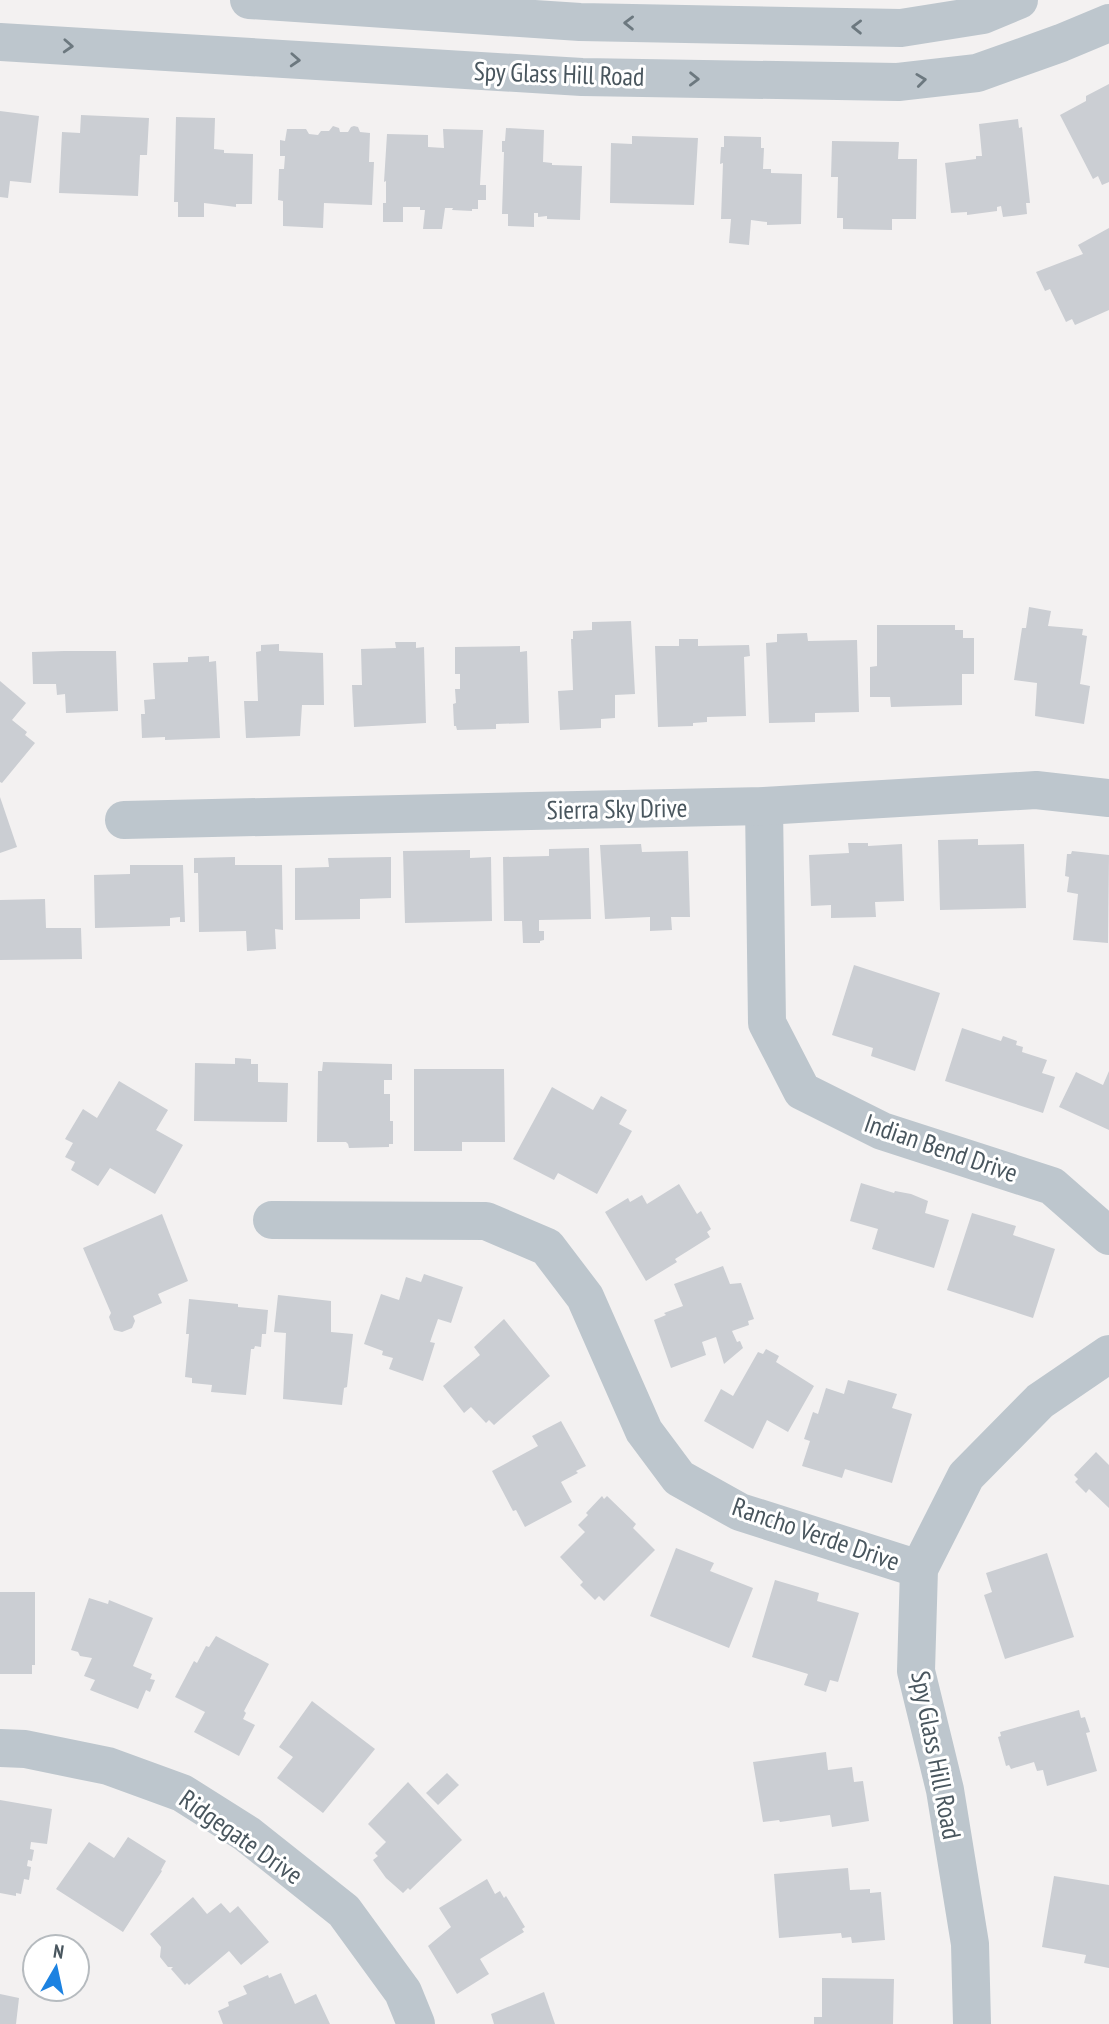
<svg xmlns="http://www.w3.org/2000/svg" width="1109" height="2024" font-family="'PT Sans Narrow',sans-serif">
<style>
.building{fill:#cbced3}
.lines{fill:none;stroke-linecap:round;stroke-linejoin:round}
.minor{stroke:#bdc6cd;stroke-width:38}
.oneway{stroke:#6c787f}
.labels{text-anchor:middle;stroke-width:6;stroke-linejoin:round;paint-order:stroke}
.street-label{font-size:26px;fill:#49565e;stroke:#fff}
</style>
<rect width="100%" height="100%" fill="#f3f1f1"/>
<!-- building -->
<g class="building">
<path d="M1109,84V182L1102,185L1098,176L1093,179L1060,115L1086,101V96Z"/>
<path d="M0,111L39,116L31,183L10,181L8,198L0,197Z"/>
<path d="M81,115L149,118L147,155H140L138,196L59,193L62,132L80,133Z"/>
<path d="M176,117L215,118L214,149L224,150V153L253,154L252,204H236V207L204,203V217H178V202H174Z"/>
<path d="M1018,119L1019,128L1022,127L1030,203H1026L1027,214L1003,217L1001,206L997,207V211L967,215V212L951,213L945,163L976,159V156H982L979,124Z"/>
<path d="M333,126L339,128L340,132H348L351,127L354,126L358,127L360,132L370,133L369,162H374L372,205L324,203L323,228L283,226V201L278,200L279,169H284L285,156H280V140L285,141L287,129H306L309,134L318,135L321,131H329Z"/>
<path d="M506,128L544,130L543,162L552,163V165L582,166L580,220L547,219V216L538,217V213H534V227L508,226V214H502L504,152H502V141H505Z"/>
<path d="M443,129L483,130L480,185H486V200H478V209H472V211L452,210L453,208H445L442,229H423L425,210H420V207H403V222H383V203H386V181L384,182L387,134L428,135V147L444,148Z"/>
<path d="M632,136L698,138L694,205L610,203L611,143L632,144Z"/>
<path d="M724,136L761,137V148H764L763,169H771V173L802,174L801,224L767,225V222L751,220L749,245L729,243L731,219H721L723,163L720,164L721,147H724Z"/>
<path d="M832,141L899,142L898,159H917L916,219H892V230L843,229V218H837L838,177H831Z"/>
<path d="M1109,228V310L1075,325L1072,319L1066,322L1050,289L1045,291L1036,272L1083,254L1078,245Z"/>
<path d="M1029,607L1051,611L1048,626L1083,629L1082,635L1087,636L1080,684L1090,686L1084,724L1035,716L1037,683L1014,680L1022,628H1026Z"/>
<path d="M631,621L635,694L615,695V718L601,719V728L560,730L558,691L573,690L571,639H573V631L592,630V622Z"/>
<path d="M877,625H955V630H963V638H974V674H962V705L891,707L890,697H870V667L877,666Z"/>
<path d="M807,633L808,641L857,640L859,712L815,713V722L769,723L766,643L777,642V634Z"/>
<path d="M679,639H698V646L749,645L750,656L744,657L746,716L707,717V722L693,723V726L658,727L655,646H679Z"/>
<path d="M395,642H416V648L424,647L426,723L354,727L352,685H362L361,649L396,648Z"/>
<path d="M279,644V651L323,653L324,705H302L300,736L246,738L244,701H258L256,652L261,651V645Z"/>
<path d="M520,646V652L527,651L529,723L496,724V729L457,730L456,726H454L453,704L456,703L455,689H460V674H455V647Z"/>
<path d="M64,651H116L118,711L66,713L65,694L57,695L56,684H33L32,652Z"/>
<path d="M209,656V662L216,661L220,738L165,740V737L142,738L141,714H145L144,700L155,699L153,663L188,662V657Z"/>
<path d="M0,681L26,703L12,720L27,732L25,735L35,743L2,783L0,782Z"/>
<path d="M0,797L17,847L0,853Z"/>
<path d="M978,839V845L1024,844L1026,908L940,910L938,840Z"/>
<path d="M848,843H868V846L902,844L904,901L875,902L876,917L831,918V905L811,906L809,855L849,853Z"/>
<path d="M641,844L642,852L688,851L690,917H671L672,930L650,931V917L605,919L600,845Z"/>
<path d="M589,848L591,919L539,920V931H544V940L540,941V943H523L522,921H504L503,857L549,856V849Z"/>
<path d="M470,850V858L491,857L492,921L405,923L403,851Z"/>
<path d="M1072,851L1109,855L1108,943L1073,940L1078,894L1067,892L1069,877L1065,876L1067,854H1071Z"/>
<path d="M235,857V865H282L283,930L275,929L276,949L247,951L246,931L199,932L198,873H194V858Z"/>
<path d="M391,857V898L360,899V919L295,920V868L329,867L328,858Z"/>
<path d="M130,865H183L185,922H180V917L170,918V926L95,928L94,875L130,874Z"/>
<path d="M45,899L46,928H81L82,959L0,960V900Z"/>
<path d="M854,965L940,993L915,1071L871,1056L873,1048L832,1035Z"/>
<path d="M962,1028L1001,1041L1003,1036L1017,1041L1016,1045L1023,1047L1022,1052L1047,1060L1042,1073L1055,1077L1043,1113L945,1081Z"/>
<path d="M235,1058L251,1059V1064H258V1082L288,1083L287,1122L194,1121L195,1063L235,1064Z"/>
<path d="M323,1062L392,1064V1080H384V1094H390V1121H393V1144H389V1147L349,1148L348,1144L346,1142H317L318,1071H322Z"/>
<path d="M414,1069H504L505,1142H462V1151H414Z"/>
<path d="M1109,1071V1130L1059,1107L1076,1072L1103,1085Z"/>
<path d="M119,1081L168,1110L156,1130L183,1145L155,1194L110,1168L98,1186L71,1170L75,1162L65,1157L73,1143L65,1139L83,1109L97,1118Z"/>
<path d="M552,1087L593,1110L601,1096L627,1110L619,1124L632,1131L597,1194L558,1173L554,1180L513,1159Z"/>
<path d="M861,1183L894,1193L895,1191L911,1194L928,1201L925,1213L949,1220L934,1268L872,1249L878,1229L850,1221Z"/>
<path d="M679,1184L697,1214L701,1211L711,1229L707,1232L710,1237L675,1259L677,1262L646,1281L605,1212L628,1198L630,1202L642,1195L647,1204Z"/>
<path d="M972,1213L1016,1226L1013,1235L1055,1249L1033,1318L947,1290Z"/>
<path d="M162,1214L188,1281L158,1294L162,1303L133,1316L135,1321L132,1328L122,1332L114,1330L109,1317L111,1313L83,1248Z"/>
<path d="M723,1266L730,1284L741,1283L754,1319L748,1321L749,1325L732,1331L737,1342L740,1341L743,1348L724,1364L716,1337L702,1342L706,1355L671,1368L654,1320L666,1315L664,1313L683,1306L674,1284Z"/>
<path d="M424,1274L463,1287L451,1323L438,1319L430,1342L435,1343L423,1381L389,1369L393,1358L382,1355L383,1351L364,1344L381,1294L399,1300L406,1277L421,1282Z"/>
<path d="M278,1295L331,1301V1332L353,1334L347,1387L344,1388L342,1405L283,1399L286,1333L274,1332Z"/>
<path d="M189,1299L238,1304V1307L268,1310L266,1334H262L261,1347L255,1346L254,1349H251L246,1395L211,1392L212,1385L192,1383V1378L185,1377L189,1334H186Z"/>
<path d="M504,1319L550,1376L494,1425L489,1420L486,1423L471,1407L464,1413L443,1386L480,1355L474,1347Z"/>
<path d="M766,1349L779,1356L776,1362L814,1386L788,1432L767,1420L753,1449L704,1421L721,1389L733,1396L758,1352L763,1354Z"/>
<path d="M848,1380L897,1394L892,1408L912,1414L892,1483L845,1469L842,1478L802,1466L810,1441L804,1439L813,1412L818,1414L826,1388L844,1394Z"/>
<path d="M561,1421L586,1466L576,1471L578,1473L561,1482L572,1502L525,1527L516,1510L513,1511L492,1471L538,1446L532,1436Z"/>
<path d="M1096,1452L1109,1465V1508L1089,1489L1086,1493L1075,1482L1078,1479L1074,1475Z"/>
<path d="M602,1496L604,1499L607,1496L636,1524L633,1528L655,1550L604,1601L599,1596L595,1600L580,1585L583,1582L560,1557L585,1532L578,1525L588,1515L586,1513Z"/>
<path d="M676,1548L714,1563L710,1571L753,1588L729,1648L650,1616Z"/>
<path d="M1047,1553L1074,1637L1005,1659L984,1595L992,1592L986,1573Z"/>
<path d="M775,1580L819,1593L817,1601L859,1613L838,1682L830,1680L826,1692L804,1685L808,1674L752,1657Z"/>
<path d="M0,1592H35V1665H32V1674H0Z"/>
<path d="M89,1598L108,1604L109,1600L153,1618L133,1666L152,1674L150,1679L155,1680L150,1692L146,1690L138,1709L90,1690L95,1680L84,1676L92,1658L80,1656L78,1652L71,1650Z"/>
<path d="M216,1636L269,1664L244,1711L246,1713L243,1719L255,1725L239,1756L194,1732L205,1712L175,1697L194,1661L197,1663L206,1646L209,1647Z"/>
<path d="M312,1701L375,1749L323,1813L277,1778L293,1757L279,1747Z"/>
<path d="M1079,1710L1081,1718L1085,1717L1090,1732L1086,1733L1097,1771L1047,1786L1043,1770L1037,1771L1034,1762L1011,1769L1009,1765L1006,1766L998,1737L1001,1736L1000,1732Z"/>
<path d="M826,1752L828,1770L852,1767L854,1782L863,1781L869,1821L832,1827L830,1815L780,1822L779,1820L763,1822L753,1762Z"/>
<path d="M447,1773L459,1785L438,1805L426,1793Z"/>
<path d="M408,1782L462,1840L410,1890L408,1888L403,1893L386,1878L373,1860L378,1856L375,1853L386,1842L368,1824Z"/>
<path d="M0,1800L52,1809L47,1844L31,1842L30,1849L34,1850L32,1861L28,1860L27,1866L31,1867L29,1880L24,1879L21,1894L16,1893V1896L0,1893Z"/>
<path d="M128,1837L166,1861L161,1870L162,1871L123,1932L56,1889L89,1842L114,1858Z"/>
<path d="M848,1868L850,1890L870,1889V1893L881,1892L885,1940L852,1943L851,1937L842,1938L841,1933L779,1938L774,1874Z"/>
<path d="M1054,1876L1109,1885V1968L1084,1963L1086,1955L1042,1947Z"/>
<path d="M487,1879L495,1894L500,1891L504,1898L506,1896L525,1927L522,1929L524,1932L480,1959L489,1974L457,1994L428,1946L451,1927L439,1908Z"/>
<path d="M193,1897L207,1914L221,1903L230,1913L238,1906L269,1942L241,1965L229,1951L189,1985L187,1983L185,1985L171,1969L173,1967H168L160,1957L161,1947L150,1934Z"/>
<path d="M281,1973L295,2004L316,1994L330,2024H223L218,2011L229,2006L228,2002L247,1994L243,1986L268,1975L269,1978Z"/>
<path d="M822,1978L894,1979L893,2024H814V2017H822Z"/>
<path d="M544,1992L555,2024H494L491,2014Z"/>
<path d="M0,1994L19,1998L16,2024H0Z"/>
</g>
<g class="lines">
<!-- minor -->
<g class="minor">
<path d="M249,0L580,22L901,28L983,15L1019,0"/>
<path d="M0,42L582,77L898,82L977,73L1061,43L1109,23"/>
<path d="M764,806L767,1023L802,1091L882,1131L1052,1186L1109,1236"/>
<path d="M124,820L764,806L1036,790L1109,798"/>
<path d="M272,1220L486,1221L547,1247L585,1297L644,1431L679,1478L740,1512L919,1569"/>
<path d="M0,1748L25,1749L108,1766L182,1793L247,1834L344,1911L403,1992L416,2024"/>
<path d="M972,2024L970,1944L945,1790L916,1671L919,1569L966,1476L1040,1401L1109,1354"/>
</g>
</g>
<!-- one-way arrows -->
<defs><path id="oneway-chevron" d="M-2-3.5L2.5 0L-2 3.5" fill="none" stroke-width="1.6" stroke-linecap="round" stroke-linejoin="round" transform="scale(1.75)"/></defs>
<g class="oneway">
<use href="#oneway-chevron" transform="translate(629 23) rotate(-179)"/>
<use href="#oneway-chevron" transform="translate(857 27) rotate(-179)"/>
<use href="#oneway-chevron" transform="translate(68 46) rotate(3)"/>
<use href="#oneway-chevron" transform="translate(295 60) rotate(3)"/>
<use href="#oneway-chevron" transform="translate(694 79) rotate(1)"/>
<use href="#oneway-chevron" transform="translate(921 80) rotate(-7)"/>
</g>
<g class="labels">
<!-- street labels -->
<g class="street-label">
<text transform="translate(559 74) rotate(2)" y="9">Spy Glass Hill Road</text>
<text transform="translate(617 809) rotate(-1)" y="9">Sierra Sky Drive</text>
<text transform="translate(941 1148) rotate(19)" y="9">Indian Bend Drive</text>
<text transform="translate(816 1534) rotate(19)" y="9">Rancho Verde Drive</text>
<text transform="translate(936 1755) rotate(79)" y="9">Spy Glass Hill Road</text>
<text transform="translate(241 1837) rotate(35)" y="9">Ridgegate Drive</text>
</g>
</g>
<!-- north arrow -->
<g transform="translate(56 1968) rotate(9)"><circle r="33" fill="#ffffff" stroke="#b6bbbf" stroke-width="2"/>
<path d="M0-5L12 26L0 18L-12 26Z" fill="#1c82e1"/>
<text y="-10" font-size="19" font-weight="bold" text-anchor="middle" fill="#49565e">N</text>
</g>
</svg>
